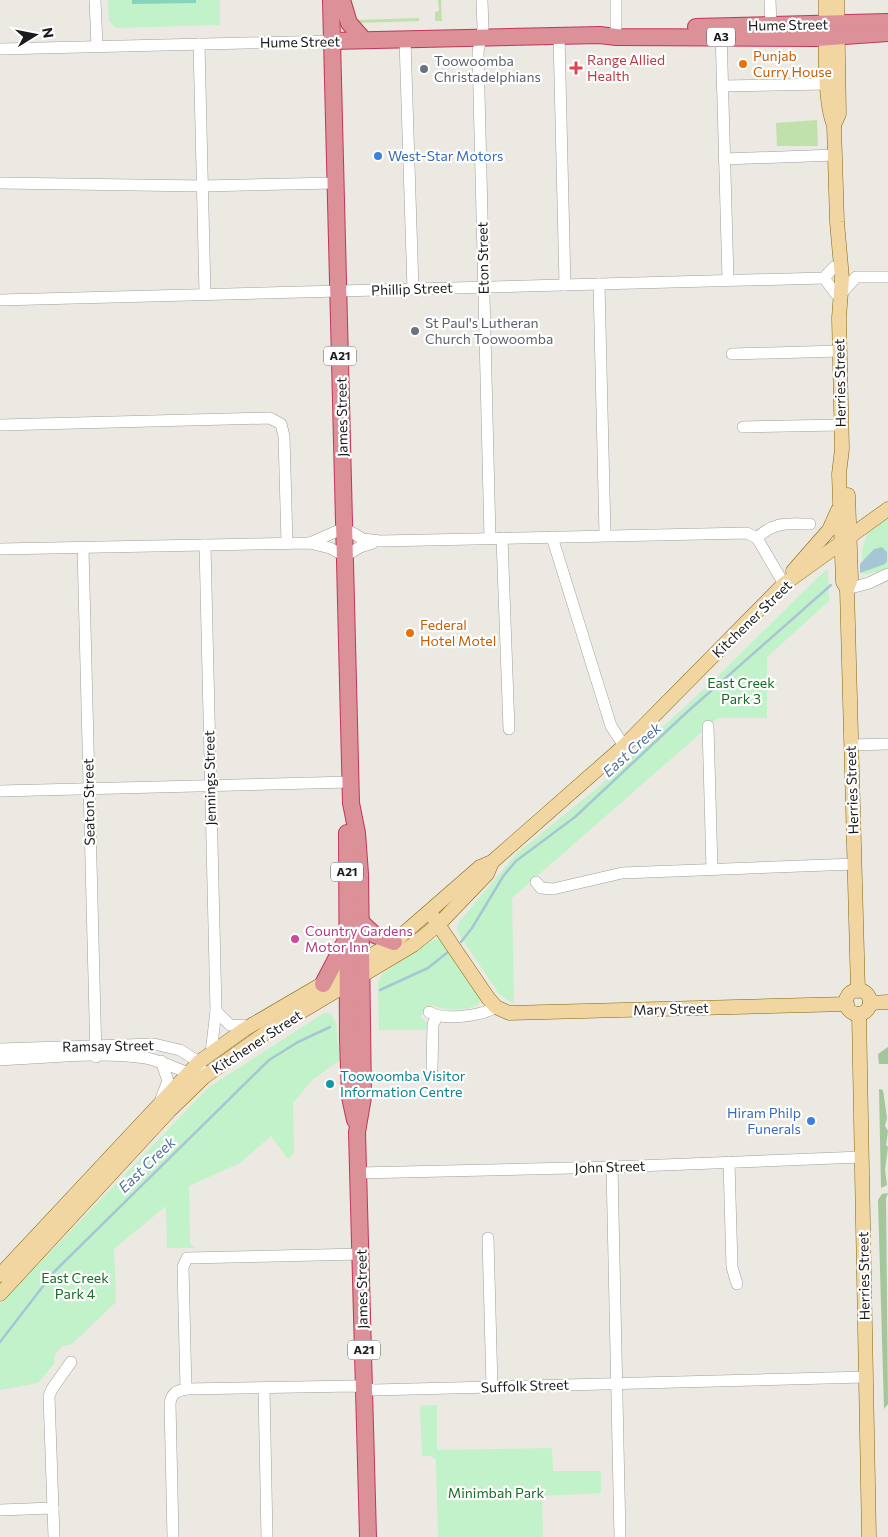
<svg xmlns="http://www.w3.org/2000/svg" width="888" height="1537" font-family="Commissioner,sans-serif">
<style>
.grass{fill:#c1e1ac}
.forest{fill:#a3c79a}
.park{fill:#c2f2ca}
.pitch{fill:#87d3bc}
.water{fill:#a6c6d5}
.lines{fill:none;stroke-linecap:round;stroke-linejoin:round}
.stream{stroke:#a6c6d5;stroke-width:2.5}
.minor-casing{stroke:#9f9f9f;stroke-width:12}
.major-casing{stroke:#83670f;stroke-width:15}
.highway-casing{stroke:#c23659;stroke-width:18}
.minor{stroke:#fff;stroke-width:11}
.major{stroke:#f1d6a1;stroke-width:14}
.highway{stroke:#dc9098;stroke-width:16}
.food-dot{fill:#e8710a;stroke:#fff;stroke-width:2}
.health-dot{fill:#e0444e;stroke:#fff;stroke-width:2}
.worship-dot{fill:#6b7280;stroke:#fff;stroke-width:2}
.shop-dot{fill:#3f7fe0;stroke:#fff;stroke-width:2}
.hotel-dot{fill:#d1479c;stroke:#fff;stroke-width:2}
.culture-dot{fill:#0f9aa8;stroke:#fff;stroke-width:2}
.labels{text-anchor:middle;stroke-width:4.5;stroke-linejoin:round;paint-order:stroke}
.shield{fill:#fff;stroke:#5f5f5f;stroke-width:1}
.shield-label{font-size:12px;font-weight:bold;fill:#1b1b1b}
.street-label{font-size:14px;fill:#1b1b1b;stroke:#fff}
.food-label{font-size:14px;fill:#c56008;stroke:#fff;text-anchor:start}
.health-label{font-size:14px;fill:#be3a42;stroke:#fff;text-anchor:start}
.worship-label{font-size:14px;fill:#5b616d;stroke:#fff;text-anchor:start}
.shop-label{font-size:14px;fill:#366cbe;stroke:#fff;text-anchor:start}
.park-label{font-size:14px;fill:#166c25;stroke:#fff}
.hotel-label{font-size:14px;fill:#b23c85;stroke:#fff;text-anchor:start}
.culture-label{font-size:14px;fill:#0d838f;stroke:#fff;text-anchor:start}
.water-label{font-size:15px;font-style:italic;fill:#53729f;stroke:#fff}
</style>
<rect width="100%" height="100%" fill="#ebe9e1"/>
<!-- grass -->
<g class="grass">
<path d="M349,0H352L357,20L419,18V21L355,23Z"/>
<path d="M438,0H441L442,21H435V12L439,11Z"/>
<path d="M817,120L818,146H777L776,123Z"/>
</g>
<!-- forest -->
<g class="forest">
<path d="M888,1047V1064H879L878,1054Z"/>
<path d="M879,1089L883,1090L887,1118L885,1126L888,1131L886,1145L888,1147L885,1170L887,1185L881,1188Z"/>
<path d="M888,1193L886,1198L888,1404L884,1409L878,1200L882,1194Z"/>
</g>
<!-- park -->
<g class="park">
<path d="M108,0H220V25L116,28L109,21Z"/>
<path d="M888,513V569L863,575L862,551L869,528Z"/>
<path d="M828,569L829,601L767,657V718H718L512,898L514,1004L499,994L457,931L458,923L516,854L596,789L649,740L719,675L816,579Z"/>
<path d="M434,939L443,941L480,994L479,1004C468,1011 443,1011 432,1005L420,1016L427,1023V1030H379L378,982L383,973Z"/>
<path d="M324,1013H331L336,1024L340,1060L311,1081L293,1103L294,1153L288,1159L271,1136L240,1163L189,1186L190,1243L195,1248H167L166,1206L114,1249L116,1302L72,1344L62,1346L55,1354L54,1364L38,1383L0,1390V1304L209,1087Z"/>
<path d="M437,1405V1450L552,1448L553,1471H601V1493L542,1496L543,1537H438L436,1460L431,1456H422L420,1406Z"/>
</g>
<!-- pitch -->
<path class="pitch" d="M132,0H196V3L132,4Z"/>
<!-- water -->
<path class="water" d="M882,547L887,552V561L885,564L860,573V564L874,549Z"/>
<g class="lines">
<!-- stream -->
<g class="stream">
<path d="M461,942L472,928L504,875L516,861L575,817L686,713L831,585"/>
<path d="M380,990L428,968L448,952"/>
<path d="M0,1342L54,1272L269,1060L298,1042L330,1027"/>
</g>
<!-- minor casing -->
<g class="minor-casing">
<g id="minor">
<path d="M95,0L97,46"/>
<path d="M482,0L483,28L478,52L490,538"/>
<path d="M616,0V29"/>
<path d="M770,0L771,25"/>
<path d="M721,30L728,280"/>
<path d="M559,36L565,285"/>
<path d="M405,40L413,289"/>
<path d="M199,44L205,294"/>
<path d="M0,49L332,41"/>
<path d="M722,86L827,84"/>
<path d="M724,159L835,155"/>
<path d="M0,183L203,186L336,183"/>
<path d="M824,278L836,294"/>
<path d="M599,284L605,535"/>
<path d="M841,294L856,277H888"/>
<path d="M0,300L824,278L834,267"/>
<path d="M732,354L840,351"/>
<path d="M0,425L270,418L281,424L284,436L287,543"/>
<path d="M743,427L841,425"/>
<path d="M552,537L611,726L624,746"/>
<path d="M502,538L509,729"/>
<path d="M757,538C774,521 788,524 810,524"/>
<path d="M310,543L344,528L363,539L380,541L747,533L757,538L784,584"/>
<path d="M205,545L216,1011L211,1053"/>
<path d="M83,548L96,1057"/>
<path d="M0,549L310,543L330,548L345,556L360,547L373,543"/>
<path d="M847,589L869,583L888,574"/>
<path d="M708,726L712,869"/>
<path d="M851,745L888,744"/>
<path d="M0,791L350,782"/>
<path d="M536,882L541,888L553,889L622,873L854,864"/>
<path d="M216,1011L230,1025L251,1026"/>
<path d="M429,1012C443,1021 482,1016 496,1007"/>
<path d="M0,1049L154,1044L180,1050L199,1062L204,1077C183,1073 166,1062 146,1058C100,1051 46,1058 0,1060"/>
<path d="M161,1061L168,1081L161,1099"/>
<path d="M432,1069L433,1024L437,1017"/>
<path d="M729,1162L732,1267L737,1284"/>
<path d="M612,1167L620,1537"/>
<path d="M359,1173L612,1167L861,1157"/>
<path d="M488,1238L492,1387"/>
<path d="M264,1388L267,1537"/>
<path d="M186,1389L355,1386L374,1390L865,1377"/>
<path d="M0,1510L53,1508"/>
<path d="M54,1537L49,1396L52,1389L71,1362"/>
<path d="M173,1537L170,1403C172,1393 176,1391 186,1389L183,1267L187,1258L361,1254"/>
</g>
</g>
<!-- major casing -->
<g class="major-casing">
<g id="major">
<path d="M826,0C826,30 823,101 834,125L837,222L842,278L839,318L842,449L839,474L843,582L847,589"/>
<path d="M835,123L839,114L837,0"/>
<path d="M848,495L851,578L847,589L858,991"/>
<path d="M793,571L829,530L838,510"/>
<path d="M433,917L488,998L496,1007L509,1013L847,1004"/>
<circle cx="858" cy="1002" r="12"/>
<path d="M870,1003L888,1002"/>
<path d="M859,1014L869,1537"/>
<path d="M0,1275L199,1062L245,1029L394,942L480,867L492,862L624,746L784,584L888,509"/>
<path d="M0,1294L170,1110L204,1077L267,1032L413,945L439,924L487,874L492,862"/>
</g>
</g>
<!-- highway casing -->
<g class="highway-casing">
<g id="highway">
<path d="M331,0L351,803L357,833L360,874L363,1097L357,1132L368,1537"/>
<path d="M342,0L349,23L364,40"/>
<path d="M696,27L888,22"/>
<path d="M332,41L600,35L616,37L816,38L888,33"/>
<path d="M347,833L348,1040L350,1097L355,1120"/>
<path d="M361,922L375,935L394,942"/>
<path d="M323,984L345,942"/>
</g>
</g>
<!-- minor -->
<use href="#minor" class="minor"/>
<!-- major -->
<use href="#major" class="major"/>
<!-- highway -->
<use href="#highway" class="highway"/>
</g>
<!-- markers -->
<g class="food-dot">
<circle cx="743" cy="64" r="5"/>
<circle cx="410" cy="633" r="5"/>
</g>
<path class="health-dot" d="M573.5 60.5h5v5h5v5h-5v5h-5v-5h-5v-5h5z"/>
<g class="worship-dot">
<circle cx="424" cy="69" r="5"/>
<circle cx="415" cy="331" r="5"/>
</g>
<g class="shop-dot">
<circle cx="378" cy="156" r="5"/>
<circle cx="811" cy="1121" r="5"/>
</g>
<circle class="hotel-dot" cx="295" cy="939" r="5"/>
<circle class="culture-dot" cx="330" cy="1084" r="5"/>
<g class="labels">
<!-- shield labels -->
<g class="shield">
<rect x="707" y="27.5" width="28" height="19" rx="4"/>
<rect x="324" y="346.5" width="32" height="19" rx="4"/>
<rect x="331" y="862.5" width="32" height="19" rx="4"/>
<rect x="348" y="1340.5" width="32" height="19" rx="4"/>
</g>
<g class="shield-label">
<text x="721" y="41">A3</text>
<text x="340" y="360">A21</text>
<text x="347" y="876">A21</text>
<text x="364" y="1354">A21</text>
</g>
<!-- street labels -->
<g class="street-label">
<text transform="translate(788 25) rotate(-1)" y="5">Hume Street</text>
<text transform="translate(300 42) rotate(-1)" y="5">Hume Street</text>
<text transform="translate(483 258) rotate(-91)" y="5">Eton Street</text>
<text transform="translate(412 289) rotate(-2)" y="5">Phillip Street</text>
<text transform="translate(840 383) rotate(-91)" y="5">Herries Street</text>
<text transform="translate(342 417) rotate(-91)" y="5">James Street</text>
<text transform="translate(752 619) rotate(-44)" y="5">Kitchener Street</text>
<text transform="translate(210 778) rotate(-91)" y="5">Jennings Street</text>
<text transform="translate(852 790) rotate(-92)" y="5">Herries Street</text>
<text transform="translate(89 802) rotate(-91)" y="5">Seaton Street</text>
<text transform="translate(671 1009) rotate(-2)" y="5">Mary Street</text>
<text transform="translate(257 1042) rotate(-33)" y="5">Kitchener Street</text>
<text transform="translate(108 1046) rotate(-1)" y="5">Ramsay Street</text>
<text transform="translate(610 1167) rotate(-2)" y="5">John Street</text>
<text transform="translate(864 1276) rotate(-91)" y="5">Herries Street</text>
<text transform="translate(362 1289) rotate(-91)" y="5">James Street</text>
<text transform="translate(525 1386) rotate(-2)" y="5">Suffolk Street</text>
</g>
<!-- food labels -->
<g class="food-label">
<text x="753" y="61">Punjab<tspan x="753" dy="16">Curry House</tspan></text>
<text x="420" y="630">Federal<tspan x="420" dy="16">Hotel Motel</tspan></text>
</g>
<!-- health labels -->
<g class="health-label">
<text x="587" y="65">Range Allied<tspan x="587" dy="16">Health</tspan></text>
</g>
<!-- worship labels -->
<g class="worship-label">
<text x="434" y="66">Toowoomba<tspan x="434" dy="16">Christadelphians</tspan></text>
<text x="425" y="328">St Paul's Lutheran<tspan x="425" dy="16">Church Toowoomba</tspan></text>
</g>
<!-- shop labels -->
<g class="shop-label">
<text x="388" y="161">West-Star Motors</text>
<text x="801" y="1118" text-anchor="end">Hiram Philp<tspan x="801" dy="16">Funerals</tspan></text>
</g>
<!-- park labels -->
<g class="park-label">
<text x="741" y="688">East Creek<tspan x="741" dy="16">Park 3</tspan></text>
<text x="75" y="1283">East Creek<tspan x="75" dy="16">Park 4</tspan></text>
<text x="496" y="1498">Minimbah Park</text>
</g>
<!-- hotel labels -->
<g class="hotel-label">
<text x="305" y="936">Country Gardens<tspan x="305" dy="16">Motor Inn</tspan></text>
</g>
<!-- culture labels -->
<g class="culture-label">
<text x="340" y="1081">Toowoomba Visitor<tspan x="340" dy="16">Information Centre</tspan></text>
</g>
<!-- water labels -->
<g class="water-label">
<text transform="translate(632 750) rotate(-42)" y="5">East Creek</text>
<text transform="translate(147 1165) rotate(-44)" y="5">East Creek</text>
</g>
</g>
<!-- north arrow -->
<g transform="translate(35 35) rotate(80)" stroke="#ffffff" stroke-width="4" paint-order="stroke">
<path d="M0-4L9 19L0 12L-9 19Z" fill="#1b1b1b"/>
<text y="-8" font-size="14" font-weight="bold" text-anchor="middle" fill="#1b1b1b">N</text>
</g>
</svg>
